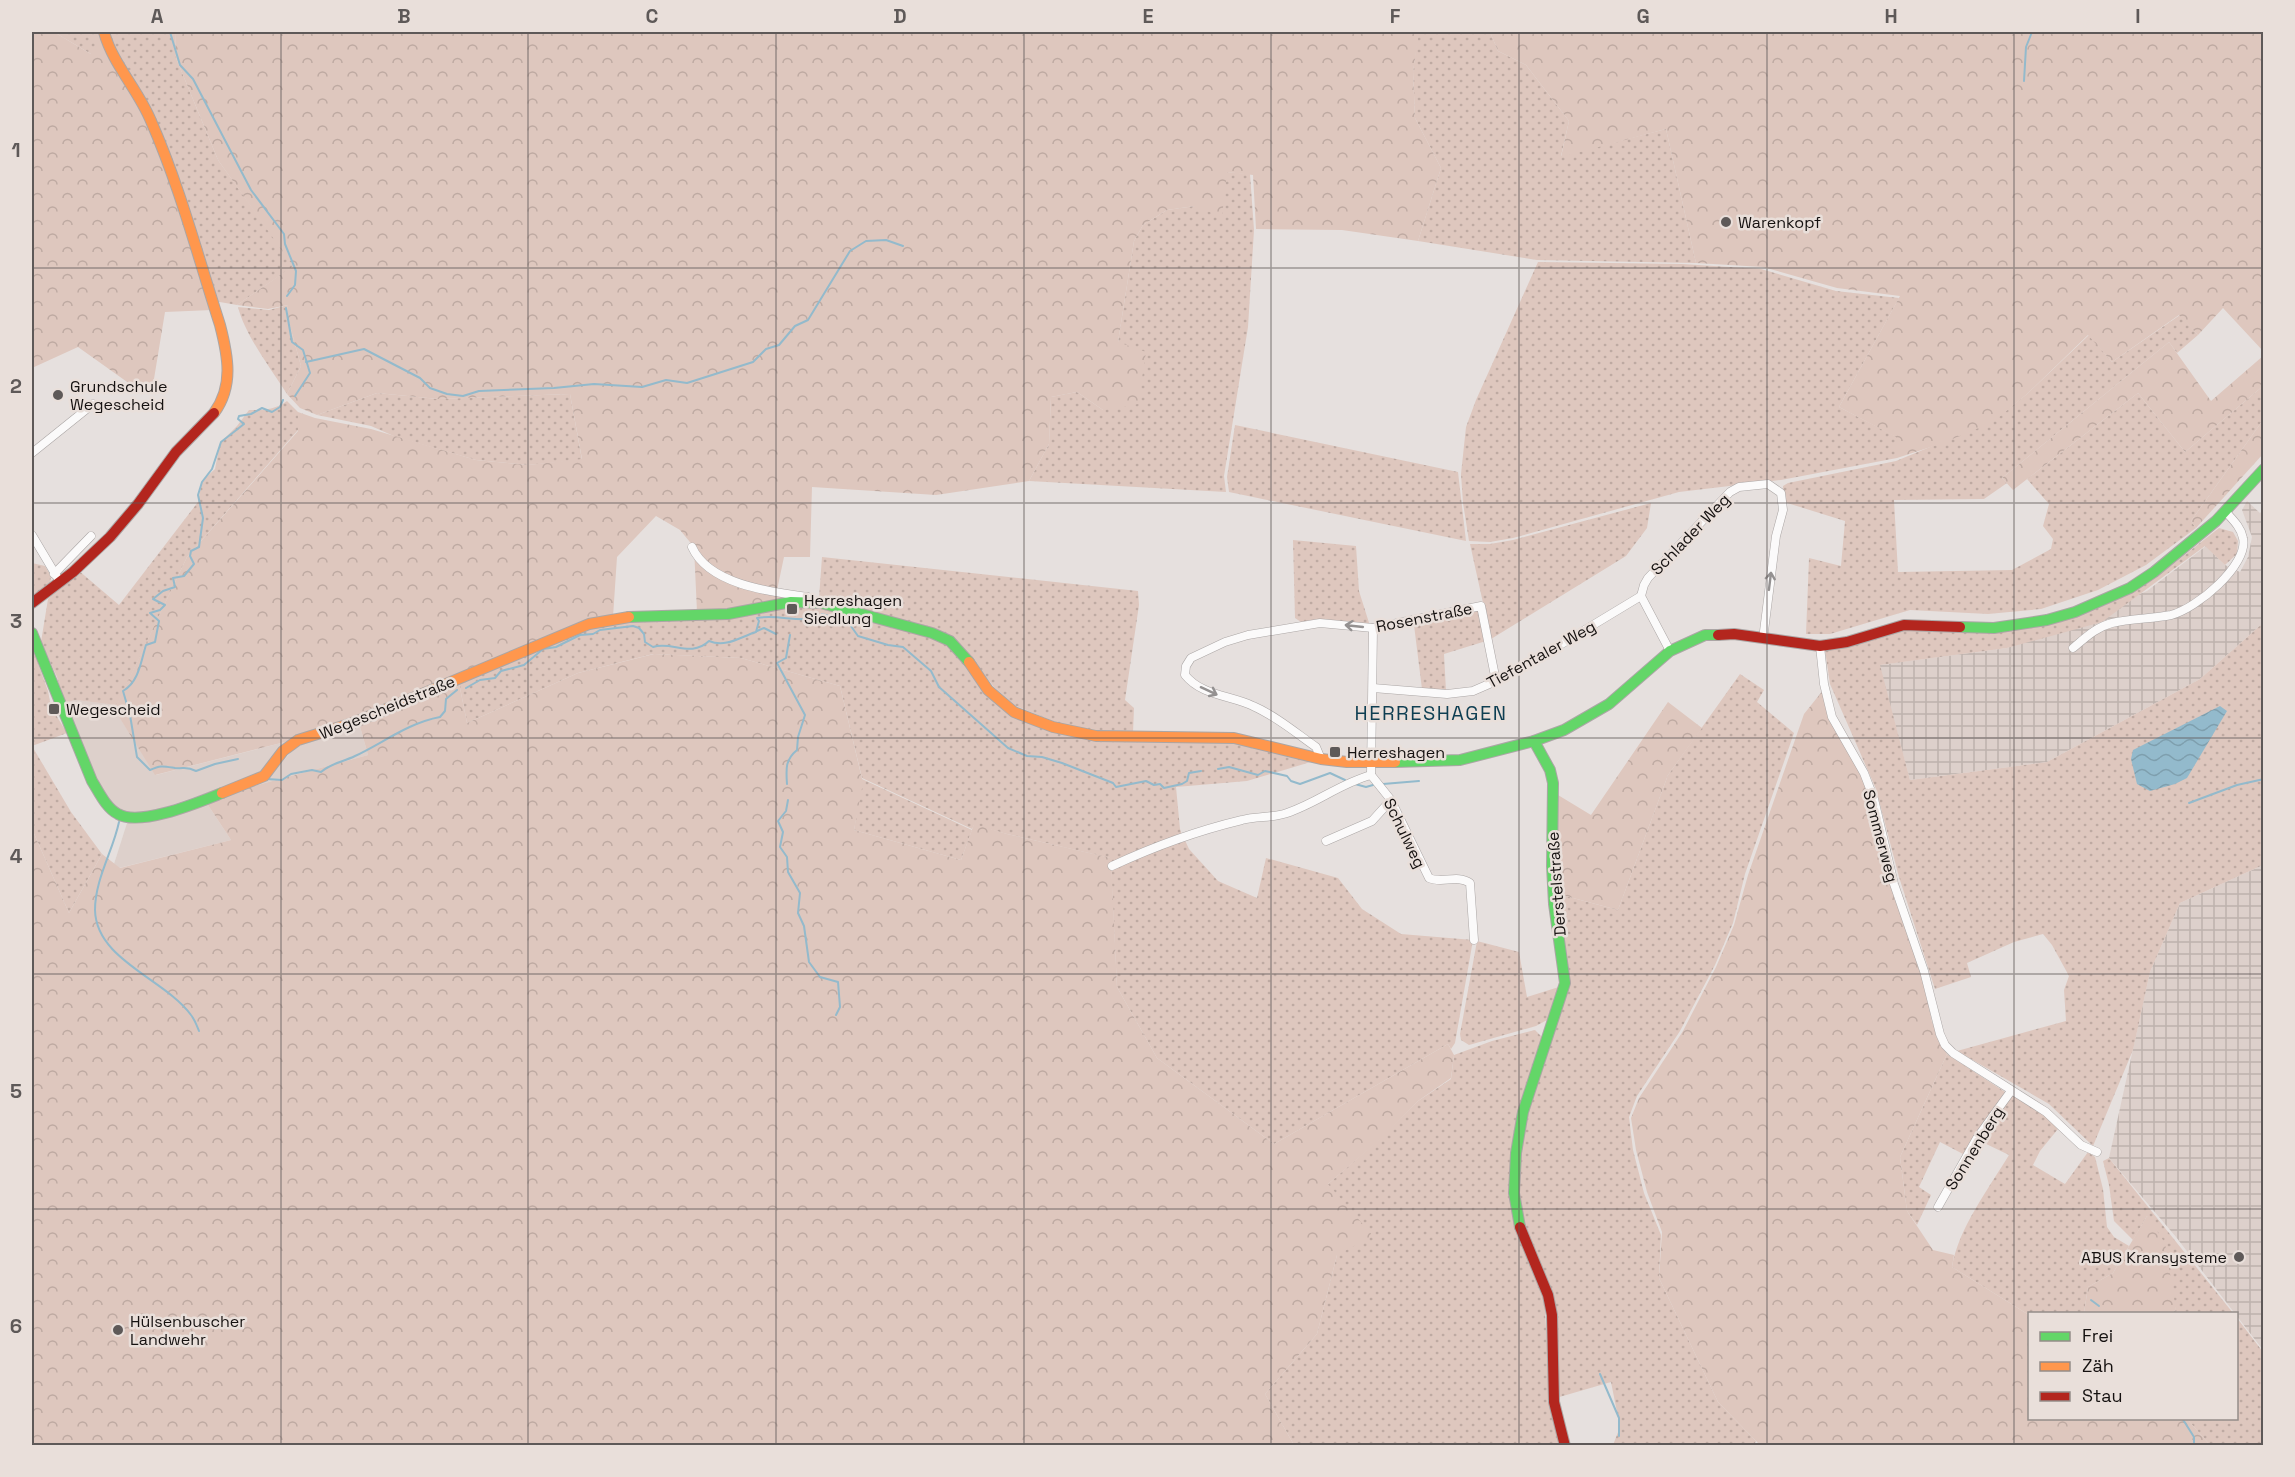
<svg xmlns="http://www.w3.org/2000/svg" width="2295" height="1477" font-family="'Space Grotesk',sans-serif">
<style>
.built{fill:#ddd0cb}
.industrial{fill:url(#industrial-grid)}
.grass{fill:url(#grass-dots)}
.forest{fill:url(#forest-crowns)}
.water{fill:url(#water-waves)}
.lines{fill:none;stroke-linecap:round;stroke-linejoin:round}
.stream{stroke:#93bacc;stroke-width:2}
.street-casing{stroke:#aba6a5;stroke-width:9}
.fast-casing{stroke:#aba6a5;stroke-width:12}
.slow-casing{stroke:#aba6a5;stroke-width:12}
.jam-casing{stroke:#aba6a5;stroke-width:12}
.street{stroke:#fbfafa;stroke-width:8}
.fast{stroke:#63d668;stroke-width:10}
.slow{stroke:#ff974d;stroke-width:10}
.jam{stroke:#b3261e;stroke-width:10}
.oneway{stroke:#949191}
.grid{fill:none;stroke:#5e5958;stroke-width:1.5;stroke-opacity:0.55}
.poi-dot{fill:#5e5958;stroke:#e9dfda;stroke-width:2}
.labels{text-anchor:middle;stroke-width:5;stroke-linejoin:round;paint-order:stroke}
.poi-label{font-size:16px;fill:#151110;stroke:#e9dfda;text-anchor:start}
.street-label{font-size:16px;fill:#151110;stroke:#e9dfda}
.quarter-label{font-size:20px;letter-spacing:1.5px;fill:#0e3e52;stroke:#e9dfda}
.neatline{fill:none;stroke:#5e5958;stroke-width:2}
.grid-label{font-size:20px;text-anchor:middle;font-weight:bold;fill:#5e5958}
</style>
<defs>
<pattern id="industrial-grid" width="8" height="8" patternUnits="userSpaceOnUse" patternTransform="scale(1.5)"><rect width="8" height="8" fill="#ddd0cb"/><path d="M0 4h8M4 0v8" fill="none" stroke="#bdb2ad"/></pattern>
<pattern id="grass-dots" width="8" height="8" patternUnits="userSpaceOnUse" patternTransform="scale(1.5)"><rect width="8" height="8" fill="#dec7be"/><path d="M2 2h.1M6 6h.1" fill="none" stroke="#beaaa2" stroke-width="1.8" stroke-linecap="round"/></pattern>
<pattern id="forest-crowns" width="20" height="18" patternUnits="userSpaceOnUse" patternTransform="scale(1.5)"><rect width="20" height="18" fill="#dec7be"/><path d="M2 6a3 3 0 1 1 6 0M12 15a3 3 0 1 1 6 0" fill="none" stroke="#beaaa2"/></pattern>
<pattern id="water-waves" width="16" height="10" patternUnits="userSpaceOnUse" patternTransform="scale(1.5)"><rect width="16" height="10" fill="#93bacc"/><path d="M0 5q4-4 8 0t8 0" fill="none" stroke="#7e9fae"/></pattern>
</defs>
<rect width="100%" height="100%" fill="#e6e0de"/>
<!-- built -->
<g class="built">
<path d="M75,700L111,704L156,775L285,742L262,774L154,811L125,813L116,809L105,796L90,764L64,703Z"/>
<path d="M359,723L368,755L250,787L267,778L296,747Z"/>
<path d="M206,802L231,840L119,868L114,864L127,823Z"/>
</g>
<!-- industrial -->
<g class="industrial">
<path d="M2247,501L2260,513L2263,510V623L2200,679L2047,762L1910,780L1879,665L2007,648L2147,591L2206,546L2225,565L2240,572L2248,557L2252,537L2242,510Z"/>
<path d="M2263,865V1350L2176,1237L2109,1158L2150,972L2180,903Z"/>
</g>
<!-- grass -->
<g class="grass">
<path d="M54,32H96V54H91Z"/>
<path d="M106,32H175L176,58L218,160L294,266L237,305L214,301Z"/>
<path d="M1418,32H1490L1498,51L1526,65L1569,121L1561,156L1666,129L1696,263L1537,260L1418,241L1441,168L1415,118L1413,72Z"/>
<path d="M1227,172L1250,174L1254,230L1248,327L1224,476L1226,492L1029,481L1049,444L1051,397L1077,392L1103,410L1118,342L1134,241L1143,225L1167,210L1195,206Z"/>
<path d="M1538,262L1682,264L1761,269L1836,291L1899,298L1839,407L1897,437V458L1781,480L1679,492L1513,538L1490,542L1469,541L1463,503L1461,474L1466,427L1476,400Z"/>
<path d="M288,305L287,315L301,366L287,394C271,369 245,335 238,307L269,310Z"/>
<path d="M2180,315L2198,335L2177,353L2169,342L2002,478L2007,483L1984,499L1894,500L1898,572L2012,570L2051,549L2053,539L2043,526L2049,504L2027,479L2138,393L2185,452L2263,386V420L2191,521L2196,528L2146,565L2098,590L2041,609L1988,614L1910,610L1830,634H1806L1809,558L1841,566L1845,521L1784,502L1783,486L1788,483L1896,461L1993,421L2027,394L2089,335L2112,362Z"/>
<path d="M377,393L438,399L570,394L582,460L528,465L476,460L396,437L371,426L317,415Z"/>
<path d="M287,401L298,412V430L187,557L117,705L75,700L64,703L57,677L41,642L48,599L78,570L119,605L198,502L202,481L215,469L220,443L237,426L249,410C263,410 275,410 287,401Z"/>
<path d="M1235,425L1458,472L1466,541L1229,492L1227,477Z"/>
<path d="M1651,503L1647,528L1626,556L1491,639L1470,544H1490L1513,540Z"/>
<path d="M2219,528L2233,532L2238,541L2237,554L2225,565L2205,546L2102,622L2007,648L1880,665L1910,780L2047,762L2200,679L2263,623V865L2180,903L2150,972L2133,1050L2093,1146L2049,1104L1957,1051L2066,1021L2064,990L2069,976L2052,945L2043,934L2014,942L1967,963L1971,977L1935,989L1899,877L1876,789L1830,684L1825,650L1908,630L2050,624L2105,605L2137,588L2163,572Z"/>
<path d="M1293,540L1356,546L1359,591L1370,626L1319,619L1301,622L1295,618Z"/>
<path d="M822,557L1138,591L1139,605L1125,700L1134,708L1133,733L1097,732L1058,723L1016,706L994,687L965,650L819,598Z"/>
<path d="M32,563L45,566L51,576L50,584L41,592L32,595Z"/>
<path d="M815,605L922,633L951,647L1010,715L1097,739L1129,742L1232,743L1314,761L1247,781L1176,787L1180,829L1182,835L1111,866L1110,858L1007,834L974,825L972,829L862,778L840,686L741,658L653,654L578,673L467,723L459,683L570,634L613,620Z"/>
<path d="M1478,610L1486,641L1444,654L1446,691L1422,689L1414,625Z"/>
<path d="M32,647L48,691L51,707L67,733L32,746L71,812L102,854L69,913L32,829Z"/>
<path d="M1740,674L1764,690L1757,702L1794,733L1745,874L1733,923L1715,965L1680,1031L1637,1096L1629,1117L1633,1150L1644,1193L1661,1235L1659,1278L1718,1402L1756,1441L1754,1445H1613L1620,1427L1611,1382L1556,1398L1554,1314L1522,1218L1517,1190L1518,1154L1526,1113L1568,983L1558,894L1618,910L1668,775Z"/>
<path d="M862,779L972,830L961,860L854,830Z"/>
<path d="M1183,836L1189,849L1218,881L1257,898L1266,858L1338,878L1362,909L1401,934L1473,940L1455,1043L1451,1049L1448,1044L1274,1144L1157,1058L1117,987L1111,867Z"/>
<path d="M1477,941L1519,952L1527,997L1562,986L1547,1020L1536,1026L1469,1045L1461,1040L1460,1034Z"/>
<path d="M1535,1030L1542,1037L1519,1110L1511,1149L1510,1197L1544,1294L1550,1395L1561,1445H1294L1265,1394L1317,1334L1337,1255L1328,1184L1382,1137L1418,1101L1451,1079L1454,1055L1492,1041Z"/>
<path d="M1947,1054L2005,1092L1963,1154L1940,1142L1919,1187L1931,1195L1917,1225L1907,1211L1900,1157Z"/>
<path d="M2012,1095L2045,1115L2058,1129L2040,1151L2033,1165L2065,1184L2088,1152L2095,1157L2103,1189L2107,1227L2114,1237L2129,1246L2113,1273L2088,1287L2084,1313L2029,1315L1952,1267C1958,1229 1989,1188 2009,1155L1980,1141Z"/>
<path d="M2109,1158L2233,1313H2169L2176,1310L2147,1216L2133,1240L2114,1221L2109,1185L2103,1161Z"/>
<path d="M2237,1318L2263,1352V1445H2210L2187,1419L2236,1418Z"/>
</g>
<!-- forest -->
<g class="forest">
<path d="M32,32H54L91,54H96V32H103L149,118L212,310L165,312L153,385L137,389L78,347L32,368Z"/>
<path d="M175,32H1419L1413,72L1415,118L1441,168L1418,241L1342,230L1256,229L1253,175L1227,172L1222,217L1195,206L1167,210L1143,225L1134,241L1118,342L1146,352L1138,404L1103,410L1077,392L1051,397L1049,444L1029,481L936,495L812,487L810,557H784L776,595L789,599L727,610L697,612L694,547L680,530L656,516L617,557L613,617L382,710L308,732L285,742L155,775L111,704H117L187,557L298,431V412L315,418L371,429L476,460L528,465L582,459L570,394L438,399L377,393L317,415L300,408L287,394L301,366L287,315L288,305L268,309L237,305L293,266L218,160L176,58Z"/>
<path d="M1490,32H2263V351L2223,308L2198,335L2179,315L2112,362L2088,335L2027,394L1993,422L1943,443L1897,458L1896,437L1839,407L1900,296L1837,288L1763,267L1696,263L1666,129L1561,157L1569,121L1526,65L1498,51Z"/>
<path d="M2169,342L2211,401L2263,356V386L2185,452L2138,393L2013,490L2002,478Z"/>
<path d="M2263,420V454L2196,528L2191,521Z"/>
<path d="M654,654L741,658L840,686L863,783L854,830L961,860L974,824L1007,834L1111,858L1117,987L1157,1058L1274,1144L1448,1044L1454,1055L1451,1078L1418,1101L1383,1137L1328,1184L1373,1236L1337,1255L1317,1334L1265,1394L1294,1445H32V829L69,913L102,854L120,868L231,840L206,802L250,787L368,755L359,723L459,683L467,723L578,673Z"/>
<path d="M1824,689L1867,786L1922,971L1932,1022L1947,1054L1900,1157L1907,1211L1933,1250L1954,1255L1952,1267L2029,1315L2030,1418L2187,1419L2210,1445H1757L1758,1443L1718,1402L1659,1278L1662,1232L1647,1192L1636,1150L1631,1118L1639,1098L1683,1031L1716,967L1734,925L1748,875L1804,714Z"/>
<path d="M1668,702L1702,728L1668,775L1618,910L1558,894L1555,853L1558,795L1591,815Z"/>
<path d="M2147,1216L2165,1243L2176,1310L2169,1314L2084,1313L2088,1287L2113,1273Z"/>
</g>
<!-- water -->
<path class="water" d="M2220,706L2227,711L2187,778L2175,784L2150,791L2137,784L2131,759L2133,750Z"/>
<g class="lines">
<!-- stream -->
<g class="stream">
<path d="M170,32L180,65L193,79L251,190L284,234L285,244L296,271L295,285L287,296"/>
<path d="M2024,81L2026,47L2032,32"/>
<path d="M286,308L292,342L303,350L310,373L295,396"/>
<path d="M306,362L364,349L420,378L430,388L447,394L463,396L479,391L554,388L594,384L642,387L666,380L687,383L753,362L766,349L779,345L795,326L808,320L850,251L866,241L886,240L903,246"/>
<path d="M757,631L764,628L776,634"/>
<path d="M466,688L480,680L495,678L501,671L524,665L543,649L556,647L580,635L593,634L600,630L633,626L639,628L644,634L645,642L653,647C672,641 691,658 709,641C726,648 740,637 756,632L759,621L757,618C779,614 796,623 820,618L822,614L832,617L835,620L848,622L858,636L888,645L903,647L931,671L939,687L1008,748L1027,756L1042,757L1062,763L1113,783L1116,787L1146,781L1154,785L1160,784L1164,788L1182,784L1187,781L1189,773L1201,771"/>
<path d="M238,759L215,764L196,771C186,766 185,769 175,768C163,766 161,765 150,770L137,757L130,715L123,691C139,682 141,661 146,645L155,642L159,621L150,613L160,610L165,605L153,599L163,591L175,587L173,578L184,576L194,564L190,556L191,551L199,547L203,518L198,495L202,482L212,469L221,442L244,424L238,419L239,416L251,414L262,408L272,412L280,407L283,400"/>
<path d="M1218,769L1229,767L1258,775L1265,771L1287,776L1291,781L1300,784L1330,773L1345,780"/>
<path d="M267,779L282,780L291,774L312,770L321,772C331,763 343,762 355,756C383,743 408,723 440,717L445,711L446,699L457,690"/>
<path d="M787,784C786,769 785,760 797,750L798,737L805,715L777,663L786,658L790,635"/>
<path d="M1355,784L1366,787L1373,785"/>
<path d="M1383,784L1419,781"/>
<path d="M788,800L786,811L778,821L783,832L780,847L787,857L788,872L800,893L798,913L804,926L809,962L820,977L838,982L840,1007L836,1015"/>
<path d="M2189,803L2237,785L2264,779"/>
<path d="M119,822C113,851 95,879 95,910C96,960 165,979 191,1015C195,1020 197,1026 199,1031"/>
<path d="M2091,1300L2099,1306"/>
<path d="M1600,1374L1619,1418V1436"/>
<path d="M2182,1418L2194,1437V1446"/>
</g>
<!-- street casing -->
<g class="street-casing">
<g id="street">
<path d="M32,453L93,404"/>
<path d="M32,535L60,582"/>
<path d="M692,547C709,585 771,592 808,597L812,602"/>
<path d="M54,574L91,536"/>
<path d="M1641,596L1644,585L1648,578L1730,492L1739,487L1768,484L1781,493L1783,510L1776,536L1763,639"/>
<path d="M1373,628L1371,775L1391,800L1429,878C1442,884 1457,874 1470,883L1474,940"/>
<path d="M1820,646L1824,684L1832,717L1864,773L1874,799L1894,884L1924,971L1940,1034L1945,1045L1953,1053L2046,1112L2081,1145L2097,1152"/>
<path d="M2073,648C2085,638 2096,627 2112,623C2131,618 2152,619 2171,615C2196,609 2249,565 2243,538C2241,527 2232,519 2225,511"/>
<path d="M1373,688L1447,694L1473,691L1496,681L1555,648L1641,596L1670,651"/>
<path d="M1321,759L1316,747C1296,733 1276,716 1253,706C1230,695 1202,696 1185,675L1186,666L1191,658L1225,642L1248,635L1320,623L1373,628L1481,606L1496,681"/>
<path d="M1326,841L1372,821L1391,800"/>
<path d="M1112,866C1155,846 1196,831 1242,820C1257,816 1273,818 1287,813C1317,803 1341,783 1371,775"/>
<path d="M1938,1207L1977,1138L2011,1091"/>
</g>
</g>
<!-- fast casing -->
<g class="fast-casing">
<g id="fast">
<path d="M629,617L728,614L791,602L821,603L932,633L950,641L969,662"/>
<path d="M1960,627L1994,628L2047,620L2075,612L2130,588L2154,572L2216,521L2264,469"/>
<path d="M32,633L92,781C99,792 106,808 118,814C140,827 199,802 222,793"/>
<path d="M1395,762L1460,760L1534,741L1564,730L1609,704L1670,651L1705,635H1718"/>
<path d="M1520,1227L1514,1193L1516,1153L1523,1112L1565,983L1554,904L1552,866L1553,783L1550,770L1534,741"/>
</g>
</g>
<!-- slow casing -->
<g class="slow-casing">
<g id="slow">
<path d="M104,32C113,65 138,89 151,121C180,187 198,257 220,325C228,356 234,386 214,413"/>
<path d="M969,662L988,690L1014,712L1053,727L1096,736L1234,738L1321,759L1347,762H1395"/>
<path d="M222,793L264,776L283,751L298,740L353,723L589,624L629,617"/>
</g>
</g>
<!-- jam casing -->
<g class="jam-casing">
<g id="jam">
<path d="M32,603L73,572L110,537L138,504L176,452L214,413"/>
<path d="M1718,635L1734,634L1820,646L1847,642L1904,625L1960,627"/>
<path d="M1520,1227L1548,1295L1552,1315L1554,1402L1565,1446"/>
</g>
</g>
<!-- street -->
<use href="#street" class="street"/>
<!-- fast -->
<use href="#fast" class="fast"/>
<!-- slow -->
<use href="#slow" class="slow"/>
<!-- jam -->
<use href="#jam" class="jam"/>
</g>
<!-- one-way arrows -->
<defs><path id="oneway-shaft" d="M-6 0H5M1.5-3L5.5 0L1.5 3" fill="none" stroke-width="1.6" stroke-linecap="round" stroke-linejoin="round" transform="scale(1.5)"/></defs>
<g class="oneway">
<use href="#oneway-shaft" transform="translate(1770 581) rotate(-83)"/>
<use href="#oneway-shaft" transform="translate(1354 626) rotate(-174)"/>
<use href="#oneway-shaft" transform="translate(1209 691) rotate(25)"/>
</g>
<!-- grid -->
<path class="grid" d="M281,32V1446M528,32V1446M776,32V1446M1024,32V1446M1271,32V1446M1519,32V1446M1767,32V1446M2014,32V1446M32,268H2264M32,503H2264M32,738H2264M32,974H2264M32,1209H2264"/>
<!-- markers -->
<g class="poi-dot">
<circle cx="1726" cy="222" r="6"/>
<circle cx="58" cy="395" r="6"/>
<rect x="786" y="603" width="12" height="12" rx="3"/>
<rect x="48" y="703" width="12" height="12" rx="3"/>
<rect x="1329" y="746" width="12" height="12" rx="3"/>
<circle cx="2239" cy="1257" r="6"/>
<circle cx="118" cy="1330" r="6"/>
</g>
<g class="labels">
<!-- poi labels -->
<g class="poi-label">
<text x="1738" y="228">Warenkopf</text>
<text x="70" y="392">Grundschule<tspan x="70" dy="18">Wegescheid</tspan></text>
<text x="804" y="606">Herreshagen<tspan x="804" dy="18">Siedlung</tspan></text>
<text x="66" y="715">Wegescheid</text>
<text x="1347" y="758">Herreshagen</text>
<text x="2227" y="1263" text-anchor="end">ABUS Kransysteme</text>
<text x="130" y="1327">Hülsenbuscher<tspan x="130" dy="18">Landwehr</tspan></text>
</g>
<!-- street labels -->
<g class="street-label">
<text transform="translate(1690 534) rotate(-46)" y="6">Schlader Weg</text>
<text transform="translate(1424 617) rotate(-11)" y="6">Rosenstraße</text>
<text transform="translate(1541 654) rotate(-29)" y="6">Tiefentaler Weg</text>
<text transform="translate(387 707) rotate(-22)" y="6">Wegescheidstraße</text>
<text transform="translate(1405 833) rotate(64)" y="6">Schulweg</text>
<text transform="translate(1881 836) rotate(75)" y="6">Sommerweg</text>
<text transform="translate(1556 884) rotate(-94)" y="6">Derstelstraße</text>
<text transform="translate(1974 1148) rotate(-58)" y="6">Sonnenberg</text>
</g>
<!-- quarter labels -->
<g class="quarter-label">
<text x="1431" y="720">HERRESHAGEN</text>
</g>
</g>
<!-- border -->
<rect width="2295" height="1477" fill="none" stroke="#e9dfda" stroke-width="66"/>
<!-- legend -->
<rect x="2028" y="1312" width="210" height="108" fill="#e9dfda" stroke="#948d89" stroke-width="1.5"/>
<rect x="2040" y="1332" width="30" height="9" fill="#63d668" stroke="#948d89" stroke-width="1.5"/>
<text x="2082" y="1342" font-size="18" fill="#151110">Frei</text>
<rect x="2040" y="1362" width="30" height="9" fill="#ff974d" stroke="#948d89" stroke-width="1.5"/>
<text x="2082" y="1372" font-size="18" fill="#151110">Zäh</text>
<rect x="2040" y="1392" width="30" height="9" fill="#b3261e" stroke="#948d89" stroke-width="1.5"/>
<text x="2082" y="1402" font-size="18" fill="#151110">Stau</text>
<rect x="33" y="33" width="2229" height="1411" class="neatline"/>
<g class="grid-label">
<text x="157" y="23">A</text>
<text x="404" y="23">B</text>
<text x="652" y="23">C</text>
<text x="900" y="23">D</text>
<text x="1148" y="23">E</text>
<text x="1395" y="23">F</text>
<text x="1643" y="23">G</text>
<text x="1891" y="23">H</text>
<text x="2138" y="23">I</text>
<text x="16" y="157">1</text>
<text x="16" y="393">2</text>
<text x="16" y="628">3</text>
<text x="16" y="863">4</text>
<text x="16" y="1098">5</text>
<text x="16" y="1333">6</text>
</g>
</svg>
